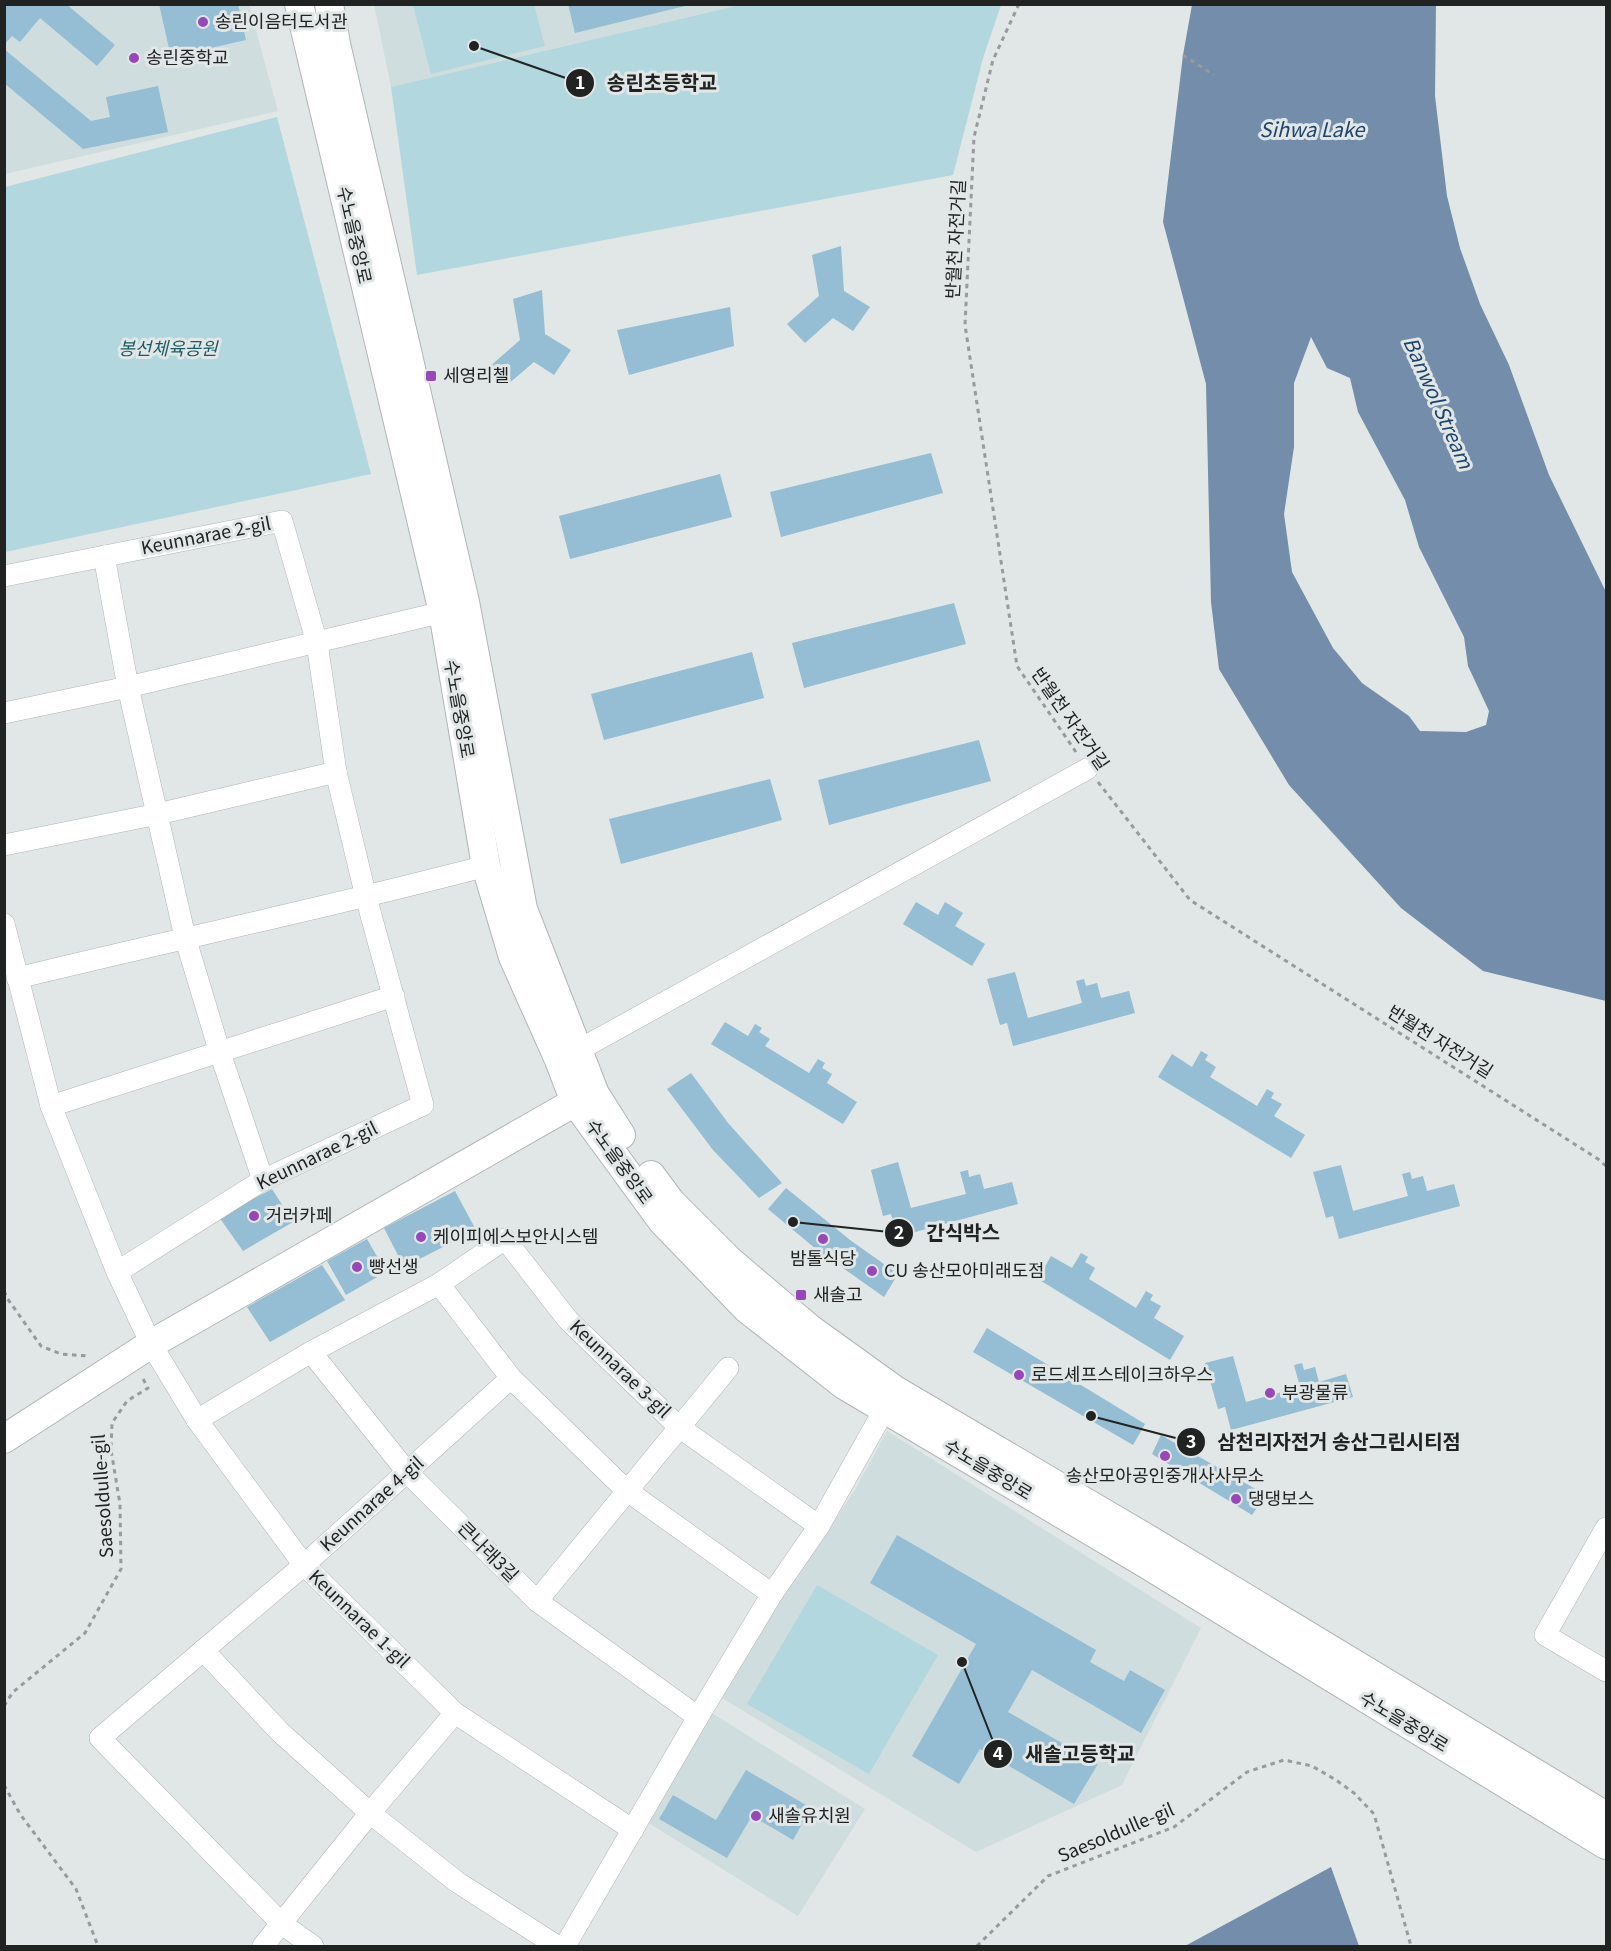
<svg xmlns="http://www.w3.org/2000/svg" width="1611" height="1951" font-family="Georgia,'Noto Sans KR',serif">
<style>
.built{fill:#cfdddf}
.green{fill:#b2d7de}
.water{fill:#738daa;fill-rule:evenodd}
.building{fill:#95bdd3}
.lines{fill:none;stroke-linecap:round;stroke-linejoin:round}
.street-casing{stroke:#b1b5b6;stroke-width:22}
.secondary-casing{stroke:#b1b5b6;stroke-width:30}
.path{stroke:#979b9b;stroke-width:3;stroke-dasharray:4.5 4.5;stroke-linecap:butt}
.street{stroke:#fff;stroke-width:21}
.secondary{stroke:#fff;stroke-width:28}
.poi-dot{fill:#9747b7;stroke:#e1e6e6;stroke-width:2}
.labels{text-anchor:middle;stroke-width:6;stroke-linejoin:round;paint-order:stroke}
.poi-label{font-size:18px;fill:#212323;stroke:#e1e6e6;text-anchor:start}
.street-label{font-size:18px;fill:#212323;stroke:#e1e6e6}
.park-label{font-size:18px;font-style:italic;fill:#195c66;stroke:#e1e6e6}
.water-label{font-size:20px;font-style:italic;fill:#1e446d;stroke:#e1e6e6}
.leader{fill:none;stroke:#212323;stroke-width:2}
.callout-dot{fill:#212323;stroke:#e1e6e6;stroke-width:2}
.mark-label{font-size:18px;text-anchor:middle;font-weight:bold;fill:#fff}
.callout-label{font-size:20px;text-anchor:middle;font-weight:bold;fill:#212323;stroke:#e1e6e6;stroke-width:6;stroke-linejoin:round;paint-order:stroke}
</style>
<rect width="100%" height="100%" fill="#e1e6e6"/>
<!-- built -->
<g class="built">
<path d="M374,4L740,5L391,87Z"/>
<path d="M4,5H249L278,111L5,174Z"/>
<path d="M887,1431L1201,1628L1122,1785L976,1852L717,1695L855,1490Z"/>
<path d="M712,1713L865,1809L798,1916L647,1822Z"/>
</g>
<!-- green -->
<g class="green">
<path d="M413,5H534L545,46L431,74Z"/>
<path d="M740,5H1001L983,58L953,175L417,275L391,87Z"/>
<path d="M277,117L371,474L5,552V187Z"/>
<path d="M817,1585L938,1655L869,1774L747,1704Z"/>
</g>
<!-- water -->
<g class="water">
<path d="M1192,5H1436L1435,96L1447,196L1460,248L1480,304L1509,365L1549,475L1606,592V1001L1483,971L1401,908L1289,785L1219,669L1211,602L1206,384L1163,222L1183,55ZM1311,337L1327,368L1350,378L1358,412L1405,500L1419,547L1464,637L1468,666L1489,711L1486,725L1466,732L1420,731L1409,716L1362,683L1333,648L1292,572L1284,514L1294,447V383Z"/>
<path d="M1331,1867L1359,1946H1185Z"/>
</g>
<!-- building -->
<g class="building">
<path d="M4,4H66L115,45L97,66L40,18L20,42L12,36L4,45Z"/>
<path d="M159,4H238L246,40L171,57Z"/>
<path d="M568,4H689V5L575,33Z"/>
<path d="M4,49L91,121L110,117L106,97L158,86L168,132L83,149L4,83Z"/>
<path d="M841,246L844,291L870,307L853,331L833,318L805,343L787,324L819,296L812,255Z"/>
<path d="M542,290L545,334L571,350L554,375L534,362L506,386L488,368L520,340L513,299Z"/>
<path d="M730,307L734,346L629,375L617,330Z"/>
<path d="M931,453L943,493L781,537L770,492Z"/>
<path d="M720,474L732,517L570,559L559,516Z"/>
<path d="M954,603L966,644L804,688L792,643Z"/>
<path d="M752,652L764,698L604,740L591,694Z"/>
<path d="M979,740L991,781L829,825L818,780Z"/>
<path d="M770,779L782,820L621,864L609,819Z"/>
<path d="M916,902L938,915L945,902L963,913L955,926L985,944L972,966L903,924Z"/>
<path d="M1015,972L1028,1018L1082,1003L1076,981L1084,979L1086,986L1097,983L1101,998L1129,991L1135,1013L1013,1046L1007,1023L1000,1025L987,979Z"/>
<path d="M725,1022L748,1036L755,1024L762,1028L759,1032L770,1039L765,1046L809,1073L818,1059L825,1063L822,1068L832,1074L827,1083L857,1102L843,1124L711,1044Z"/>
<path d="M1201,1051L1208,1055L1205,1060L1216,1067L1210,1077L1257,1106L1267,1089L1274,1093L1271,1098L1282,1104L1274,1116L1305,1135L1291,1158L1158,1077L1172,1054L1192,1067Z"/>
<path d="M691,1073L728,1123L782,1183L759,1198L713,1150L667,1089Z"/>
<path d="M898,1162L911,1208L966,1194L960,1172L968,1170L969,1177L980,1174L984,1189L1012,1182L1018,1204L897,1237L891,1214L883,1216L871,1170Z"/>
<path d="M1341,1165L1353,1211L1408,1196L1402,1174L1410,1172L1412,1179L1423,1176L1427,1191L1454,1184L1460,1206L1339,1239L1333,1216L1326,1218L1313,1172Z"/>
<path d="M786,1188L850,1240L898,1274L884,1297L816,1249L768,1209Z"/>
<path d="M272,1189L293,1222L243,1251L219,1217Z"/>
<path d="M455,1191L476,1230L404,1267L384,1228Z"/>
<path d="M367,1239L386,1272L346,1295L327,1261Z"/>
<path d="M1081,1253L1088,1257L1085,1262L1095,1268L1089,1279L1136,1308L1146,1291L1153,1295L1150,1300L1161,1306L1154,1318L1184,1336L1170,1360L1038,1279L1051,1256L1072,1268Z"/>
<path d="M322,1265L345,1300L270,1342L247,1307Z"/>
<path d="M987,1328L1145,1424L1133,1445L973,1352Z"/>
<path d="M1233,1356L1246,1402L1300,1387L1294,1365L1302,1363L1304,1370L1315,1367L1319,1382L1346,1374L1353,1397L1231,1430L1225,1407L1218,1409L1205,1363Z"/>
<path d="M1161,1435L1266,1495L1252,1515L1152,1454Z"/>
<path d="M897,1535L1096,1650L1090,1662L1124,1681L1130,1670L1165,1690L1141,1733L1032,1670L1008,1712L1098,1764L1074,1804L980,1749L959,1784L912,1756L976,1644L870,1583Z"/>
<path d="M746,1770L811,1808L793,1840L752,1816L727,1858L659,1819L673,1795L716,1820Z"/>
</g>
<g class="lines">
<!-- street casing -->
<g class="street-casing">
<g id="street">
<path d="M104,556L128,687L185,937L220,1053L263,1180"/>
<path d="M4,576L282,521L317,643L336,772L366,897L423,1105L263,1180L117,1272"/>
<path d="M4,713L128,687L443,612L457,606"/>
<path d="M4,845L158,814L336,772"/>
<path d="M4,924L51,1106L117,1272L151,1344L197,1420L304,1565L455,1713L633,1830"/>
<path d="M17,978C173,940 330,907 486,866"/>
<path d="M566,1057L1087,769"/>
<path d="M51,1106L394,996"/>
<path d="M439,1284L511,1378L626,1490L772,1594"/>
<path d="M311,1352L408,1473L537,1601L698,1717"/>
<path d="M197,1420L311,1352L439,1284L505,1239L568,1320L679,1427L819,1526"/>
<path d="M1606,1528L1545,1635L1606,1671"/>
<path d="M537,1601L728,1368"/>
<path d="M203,1650L280,1732L370,1813L457,1882L557,1946"/>
<path d="M263,1946L370,1813L455,1713"/>
<path d="M313,1946L282,1924L100,1738L304,1565L511,1378"/>
<path d="M565,1946L698,1717L772,1594L819,1526L892,1396"/>
</g>
</g>
<!-- secondary casing -->
<g class="secondary-casing">
<g id="secondary">
<path d="M299,4L443,612L486,866L513,957L559,1060L575,1102L662,1221L747,1309L844,1385L1143,1562L1606,1845"/>
<path d="M329,4L336,44L465,602L523,909L595,1094L621,1135"/>
<path d="M651,1175L671,1202L730,1261L809,1328L895,1390L1153,1542L1606,1816"/>
<path d="M4,1439L151,1344L575,1102L593,1095"/>
</g>
</g>
<!-- path -->
<g class="path">
<path d="M1019,4L993,60L974,137L965,325L1017,666L1078,755"/>
<path d="M1183,55L1214,75"/>
<path d="M1098,782L1190,900L1598,1159L1606,1166"/>
<path d="M4,1291L7,1298L41,1346L61,1354L88,1356"/>
<path d="M4,1706L13,1692L85,1633L121,1569L120,1504L111,1450L112,1423L127,1401L148,1388L141,1375"/>
<path d="M4,1785L20,1814L76,1889L98,1946"/>
<path d="M977,1946L1048,1876L1174,1827L1247,1772L1284,1760L1312,1766L1336,1780L1354,1793L1374,1814L1411,1946"/>
</g>
<!-- street -->
<use href="#street" class="street"/>
<!-- secondary -->
<use href="#secondary" class="secondary"/>
</g>
<!-- markers -->
<g class="poi-dot">
<circle cx="203" cy="22" r="6"/>
<circle cx="134" cy="58" r="6"/>
<rect x="425" y="370" width="12" height="12" rx="3"/>
<circle cx="254" cy="1216" r="6"/>
<circle cx="421" cy="1237" r="6"/>
<circle cx="823" cy="1239" r="6"/>
<circle cx="357" cy="1267" r="6"/>
<circle cx="872" cy="1271" r="6"/>
<rect x="795" y="1289" width="12" height="12" rx="3"/>
<circle cx="1019" cy="1375" r="6"/>
<circle cx="1270" cy="1393" r="6"/>
<circle cx="1165" cy="1456" r="6"/>
<circle cx="1236" cy="1499" r="6"/>
<circle cx="756" cy="1816" r="6"/>
</g>
<g class="labels">
<!-- poi labels -->
<g class="poi-label">
<text x="215" y="28">송린이음터도서관</text>
<text x="146" y="64">송린중학교</text>
<text x="443" y="382">세영리첼</text>
<text x="266" y="1222">거러카페</text>
<text x="433" y="1243">케이피에스보안시스템</text>
<text x="823" y="1265" text-anchor="middle">밤톨식당</text>
<text x="369" y="1273">빵선생</text>
<text x="884" y="1277">CU 송산모아미래도점</text>
<text x="813" y="1301">새솔고</text>
<text x="1031" y="1381">로드셰프스테이크하우스</text>
<text x="1282" y="1399">부광물류</text>
<text x="1165" y="1482" text-anchor="middle">송산모아공인중개사사무소</text>
<text x="1248" y="1505">댕댕보스</text>
<text x="768" y="1822">새솔유치원</text>
</g>
<!-- street labels -->
<g class="street-label">
<text transform="translate(354 235) rotate(77)" y="6">수노을중앙로</text>
<text transform="translate(956 239) rotate(-87)" y="6">반월천 자전거길</text>
<text transform="translate(206 536) rotate(-11)" y="6">Keunnarae 2-gil</text>
<text transform="translate(459 709) rotate(80)" y="6">수노을중앙로</text>
<text transform="translate(1070 719) rotate(55)" y="6">반월천 자전거길</text>
<text transform="translate(1440 1042) rotate(32)" y="6">반월천 자전거길</text>
<text transform="translate(317 1156) rotate(-26)" y="6">Keunnarae 2-gil</text>
<text transform="translate(619 1162) rotate(54)" y="6">수노을중앙로</text>
<text transform="translate(620 1369) rotate(44)" y="6">Keunnarae 3-gil</text>
<text transform="translate(988 1470) rotate(31)" y="6">수노을중앙로</text>
<text transform="translate(103 1496) rotate(-94)" y="6">Saesoldulle-gil</text>
<text transform="translate(372 1504) rotate(-42)" y="6">Keunnarae 4-gil</text>
<text transform="translate(488 1552) rotate(45)" y="6">큰나래3길</text>
<text transform="translate(359 1619) rotate(44)" y="6">Keunnarae 1-gil</text>
<text transform="translate(1404 1722) rotate(31)" y="6">수노을중앙로</text>
<text transform="translate(1116 1833) rotate(-23)" y="6">Saesoldulle-gil</text>
</g>
<!-- park labels -->
<g class="park-label">
<text x="168" y="355">봉선체육공원</text>
</g>
<!-- water labels -->
<g class="water-label">
<text x="1312" y="137">Sihwa Lake</text>
<text transform="translate(1438 403) rotate(66)" y="7">Banwol Stream</text>
</g>
</g>
<!-- callouts -->
<path class="leader" d="M474 46L580 83M793 1222L899 1233M1091 1416L1191 1442M962 1662L998 1754"/>
<g class="callout-dot">
<circle cx="474" cy="46" r="6"/>
<circle cx="793" cy="1222" r="6"/>
<circle cx="1091" cy="1416" r="6"/>
<circle cx="962" cy="1662" r="6"/>
<circle cx="580" cy="83" r="15"/>
<circle cx="899" cy="1233" r="15"/>
<circle cx="1191" cy="1442" r="15"/>
<circle cx="998" cy="1754" r="15"/>
</g>
<g class="mark-label">
<text x="580" y="89">1</text>
<text x="899" y="1239">2</text>
<text x="1191" y="1448">3</text>
<text x="998" y="1760">4</text>
</g>
<g class="callout-label">
<text x="662" y="90">송린초등학교</text>
<text x="963" y="1240">간식박스</text>
<text x="1339" y="1449">삼천리자전거 송산그린시티점</text>
<text x="1080" y="1761">새솔고등학교</text>
</g>
<!-- border -->
<rect width="1611" height="1951" fill="none" stroke="#212323" stroke-width="12"/>
</svg>
